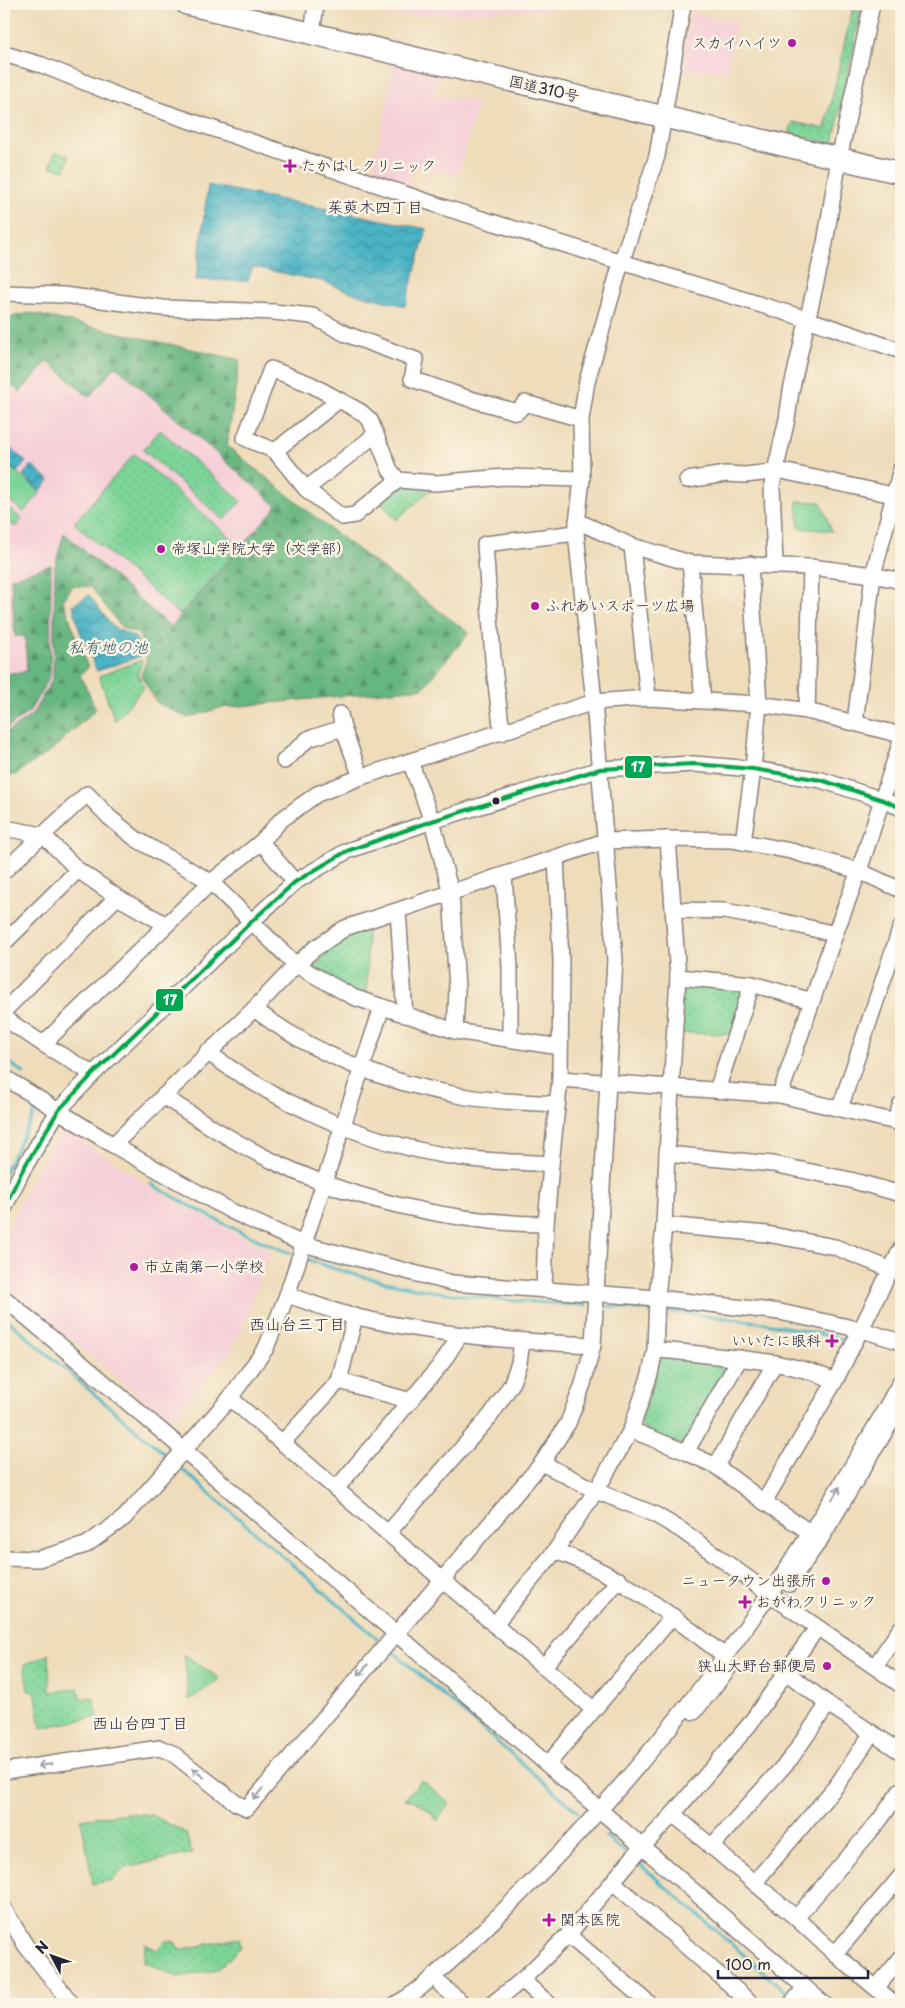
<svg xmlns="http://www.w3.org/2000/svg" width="905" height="2008" font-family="'Playpen Sans','Klee One',sans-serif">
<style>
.built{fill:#f6cfd8}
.forest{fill:url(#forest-firs);stroke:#446c5e}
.park{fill:url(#park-dots);stroke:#507b6a}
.garden{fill:#7dd498;stroke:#507b6a}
.water{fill:url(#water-waves);stroke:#356a80}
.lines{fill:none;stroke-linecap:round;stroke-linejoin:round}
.stream{stroke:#48b3c5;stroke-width:3}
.minor-casing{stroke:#887f7a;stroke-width:18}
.highway-casing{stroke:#887f7a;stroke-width:24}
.minor{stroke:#fff;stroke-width:15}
.highway{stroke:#fff;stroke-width:21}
.bus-1-casing{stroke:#fcf5e5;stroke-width:8}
.bus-1{stroke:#00a651;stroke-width:4}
.oneway{stroke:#9c9ca7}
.poi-dot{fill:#b5179e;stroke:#fcf5e5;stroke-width:2}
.bus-dot{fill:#22223b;stroke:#fcf5e5;stroke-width:2}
.labels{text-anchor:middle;stroke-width:5;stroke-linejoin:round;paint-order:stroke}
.poi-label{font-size:15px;fill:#22223b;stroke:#fcf5e5;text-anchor:start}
.street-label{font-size:15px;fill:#22223b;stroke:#fcf5e5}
.neighbourhood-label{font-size:16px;fill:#22223b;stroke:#fcf5e5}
.water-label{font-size:16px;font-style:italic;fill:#315c72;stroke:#fcf5e5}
.line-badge{stroke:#fcf5e5;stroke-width:2}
.badge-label{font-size:14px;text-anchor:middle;font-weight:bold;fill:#fff}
</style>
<defs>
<pattern id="forest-firs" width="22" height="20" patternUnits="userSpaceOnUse" patternTransform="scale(1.25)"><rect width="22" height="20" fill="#66b680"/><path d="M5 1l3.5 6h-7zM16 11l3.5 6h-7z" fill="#54946a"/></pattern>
<pattern id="park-dots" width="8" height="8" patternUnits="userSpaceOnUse" patternTransform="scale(1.25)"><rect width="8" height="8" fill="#7dd498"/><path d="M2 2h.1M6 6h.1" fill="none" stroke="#6cb684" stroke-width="1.8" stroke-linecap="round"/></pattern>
<pattern id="water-waves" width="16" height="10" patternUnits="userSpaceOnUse" patternTransform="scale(1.25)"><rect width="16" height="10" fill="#48b3c5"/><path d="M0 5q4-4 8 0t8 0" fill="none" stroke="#3c91a1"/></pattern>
</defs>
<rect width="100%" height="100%" fill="#fcf5e5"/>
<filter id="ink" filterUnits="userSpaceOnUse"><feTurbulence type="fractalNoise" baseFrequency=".02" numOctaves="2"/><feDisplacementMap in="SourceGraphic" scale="10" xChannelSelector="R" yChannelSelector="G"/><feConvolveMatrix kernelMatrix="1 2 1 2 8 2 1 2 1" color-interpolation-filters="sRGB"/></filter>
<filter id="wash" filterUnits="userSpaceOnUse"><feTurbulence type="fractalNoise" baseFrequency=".0096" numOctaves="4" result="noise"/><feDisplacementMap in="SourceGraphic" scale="20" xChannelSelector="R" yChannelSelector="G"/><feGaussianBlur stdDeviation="1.12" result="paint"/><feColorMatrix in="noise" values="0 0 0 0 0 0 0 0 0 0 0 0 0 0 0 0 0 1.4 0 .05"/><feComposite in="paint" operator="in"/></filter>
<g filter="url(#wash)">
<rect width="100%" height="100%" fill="#eedcba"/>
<!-- built -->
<g class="built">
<path d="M385,4H616V7L385,16Z"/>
<path d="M691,12L737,23L726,73L681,67Z"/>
<path d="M395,62L440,72L434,95L478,102L457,176L415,164L407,188L372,175Z"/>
<path d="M48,361L116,366L277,506L171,627L64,533L55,565L56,599L53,678L32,715L4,734V379L20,392Z"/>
<path d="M70,1133L159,1192L270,1252L240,1334L231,1350L169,1421L4,1283V1241L17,1208L39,1167L59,1137Z"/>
</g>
<!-- forest -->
<g class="forest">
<path d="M31,313L240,360L227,446L334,532L469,633L423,688L220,708L188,718L156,702L141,675L147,659L139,634L122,628L91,587L72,586L63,601L88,668L80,675L96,709L53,749L15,775H4V734L32,715L53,678L55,565L64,533L171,627L277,506L116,366L89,397L48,361L20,392L4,379V318Z"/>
<path d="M51,565L50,676L29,712L4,730V674L27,671V669L25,636H15L11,578Z"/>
</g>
<!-- park -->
<g class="park">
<path d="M852,10L861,12L833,144L789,133L793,122L825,129Z"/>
<path d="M55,152L69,156L65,170L50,167Z"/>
<path d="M160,430L241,501L224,520L143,450Z"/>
<path d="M134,454L240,546L180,615L74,523Z"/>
<path d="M404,485L432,489L396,520L381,502Z"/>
<path d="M797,501L821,502L832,531L799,528Z"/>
<path d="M142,660L138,674L144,687L115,721L99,676Z"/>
<path d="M367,926V999L312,969L337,943Z"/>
<path d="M681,980L746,990L731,1034L679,1033Z"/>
<path d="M661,1356L736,1362L686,1447L647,1431L639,1422Z"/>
<path d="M49,1654L50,1692L78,1688L81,1699L93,1697L98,1717L41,1728L35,1691L28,1690L24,1665Z"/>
<path d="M184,1654L220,1679L189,1700Z"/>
<path d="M421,1780L450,1803L437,1821C430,1810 419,1801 405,1799Z"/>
<path d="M127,1813L152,1815L186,1833L192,1853L125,1868L113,1880L93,1884L81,1819Z"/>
<path d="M239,1938L241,1947L218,1970L177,1977L144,1962L145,1944L157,1950L166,1941L175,1942L179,1950Z"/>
</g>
<!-- garden -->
<g class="garden">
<path d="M4,462L41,492L24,512L4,497Z"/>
<path d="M10,509L22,519L15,527L4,518Z"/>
</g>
<!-- water -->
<g class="water">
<path d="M208,185L427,229L405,306L356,294L321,281L253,267L248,281L196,280Z"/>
<path d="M8,446L26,462L17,472L4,461V451Z"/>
<path d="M32,465L49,480L40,491L23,475Z"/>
<path d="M89,595L113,627L136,638L141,656L97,671L79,629L73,605Z"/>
</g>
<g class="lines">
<!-- stream -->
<g class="stream">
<path d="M4,1059L24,1073"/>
<path d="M4,1173L35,1112"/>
<path d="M151,1184C196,1209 241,1235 291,1253"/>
<path d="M306,1259C396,1292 491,1301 586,1305"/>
<path d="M604,1306L650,1310"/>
<path d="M665,1311L766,1323L849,1340"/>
<path d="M4,1317L167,1456"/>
<path d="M177,1465L378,1639"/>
<path d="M390,1649L578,1812"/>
<path d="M606,1836L628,1855"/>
<path d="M635,1860L792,1997"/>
</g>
</g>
</g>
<g filter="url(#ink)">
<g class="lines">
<!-- minor casing -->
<g class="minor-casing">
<g id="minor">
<path d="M312,34L316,4"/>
<path d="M4,54L42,65L126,99L446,208L807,319L901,351"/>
<path d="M4,293L63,295L163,308L274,312L312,316L346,334L416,360L412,379L467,398L517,412L525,403L581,419"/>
<path d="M275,451L339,400"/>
<path d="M398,480L390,470L370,420L361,412L310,384L271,369L245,438L275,451L306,489L342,517L355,515L398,480L436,483L504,477L582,479"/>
<path d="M687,480L726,474L745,475L782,471L893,495"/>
<path d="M306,489L375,435"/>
<path d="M577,521L632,546L690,563L811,567L873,575L901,581"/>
<path d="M632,546L648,698"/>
<path d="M690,563L703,700"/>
<path d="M775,565L772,485L787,419L791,391L825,243L839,159L872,4"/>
<path d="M807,711L811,567"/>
<path d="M340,714L343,728L361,777"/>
<path d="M855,723L873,575L901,469"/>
<path d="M502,733L493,659L485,544L576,533"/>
<path d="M901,741L859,871L901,890"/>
<path d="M284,761L308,739L343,728"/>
<path d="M410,761L432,821L451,893L457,989L455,1031"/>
<path d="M4,828L43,835L78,870L117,897L165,924"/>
<path d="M261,842L295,882"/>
<path d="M743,842L753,769L759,704L750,564"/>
<path d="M4,871L87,794L110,818L136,839L211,882L261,842L281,820L317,794L361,777L594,702L648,698L759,704L807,711L901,735"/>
<path d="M504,875L510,967V1040"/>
<path d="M674,910L724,911L780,921L835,934"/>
<path d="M398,911L405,1015"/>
<path d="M4,943L78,870"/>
<path d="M678,977L752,984L812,1001"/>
<path d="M254,1009C315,1055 387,1083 462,1096C493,1102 526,1102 557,1104"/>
<path d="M4,1011L117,897"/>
<path d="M4,1018L43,1044"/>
<path d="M207,1052C281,1106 379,1149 471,1159C497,1162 524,1162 551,1164L560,1079L561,961L556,858"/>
<path d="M93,1074L43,1044L211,882L296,965L353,997L455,1031L560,1047"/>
<path d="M4,1077L113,1145L231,1211L303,1244L452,1283L657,1298L780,1312L862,1330L901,1342"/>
<path d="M560,1079L780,1095L901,1123"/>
<path d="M717,1090L752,984"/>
<path d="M163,1096C201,1121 240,1146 281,1165C357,1201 462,1224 546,1224L551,1164"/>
<path d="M840,1108L901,927"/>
<path d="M895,1121L901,1104"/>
<path d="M113,1145L254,1009L296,965L314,949L345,928L605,841L668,839L732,840L791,851L859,871L835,934L780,1095"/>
<path d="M667,1154L678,977L668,839"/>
<path d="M4,1208L22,1171L58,1111L93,1074L251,922L295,882L347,851L432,821L600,769L694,764L753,769L821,780L883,800L901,808"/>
<path d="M664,1225L657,1298L655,1350L650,1374L631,1430L686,1452L716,1466L764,1502L811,1533"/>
<path d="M892,1270L835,1247L767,1234L664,1225L667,1154L773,1164L850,1180L901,1194"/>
<path d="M544,1290L546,1224"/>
<path d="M287,1295C310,1302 333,1312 357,1317C435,1335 513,1341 593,1345"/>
<path d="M4,1298L184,1450L824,2004"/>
<path d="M655,1350C676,1351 697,1354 717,1356C757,1360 799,1364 835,1381"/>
<path d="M339,1381L411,1401"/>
<path d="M230,1398L593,1709"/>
<path d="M282,1443L339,1381L355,1316"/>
<path d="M686,1452L740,1358"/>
<path d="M542,1463L596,1491L654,1514L681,1530L778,1600L901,1685"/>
<path d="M716,1466L775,1363"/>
<path d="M336,1489L442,1363L460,1335"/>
<path d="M764,1502L835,1381L901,1249"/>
<path d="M388,1533L491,1415L511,1385L519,1363L522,1341"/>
<path d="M555,1551L596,1491L631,1430"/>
<path d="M4,1558L38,1559L86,1545L124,1518L230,1398L266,1348L287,1295L382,1007"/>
<path d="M789,1584L820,1540L901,1405"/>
<path d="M494,1625L555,1551C619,1573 672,1616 726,1657"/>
<path d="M875,1666L901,1628"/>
<path d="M543,1667L619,1580"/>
<path d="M786,1672L828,1704L901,1752"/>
<path d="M694,1712L728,1669"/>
<path d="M548,1764L673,1616"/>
<path d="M4,1771L160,1748L172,1753L236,1803L247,1808L542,1463L568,1423L583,1384L593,1345L615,960L594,702L576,533L582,479L581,419L587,381L621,263L657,156L683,4"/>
<path d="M673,1814L796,1918L835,1954L895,2004"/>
<path d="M711,1847L791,1758L828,1704"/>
<path d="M613,1882L752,2004"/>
<path d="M755,1882L837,1785L872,1733"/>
<path d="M4,1909L26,1946L72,2004"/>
<path d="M796,1918L879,1821L901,1790"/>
<path d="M568,1935L650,2004"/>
<path d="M835,1954L901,1876"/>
<path d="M522,1980L549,2004"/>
<path d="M440,1984L463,2004"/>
<path d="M876,1988L901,1958"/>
<path d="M396,2004C417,1993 435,1975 453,1959C475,1939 496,1918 517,1897C670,1745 797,1570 901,1381"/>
<path d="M492,2004L522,1980L568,1935L635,1855L673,1814L749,1725L817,1628"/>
<path d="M791,2004L805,1988"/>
</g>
</g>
<!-- highway casing -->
<g class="highway-casing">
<path id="highway" d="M187,4L901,173"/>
</g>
<!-- minor -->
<use href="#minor" class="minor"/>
<!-- highway -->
<use href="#highway" class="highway"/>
<!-- bus-1 casing -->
<g class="bus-1-casing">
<path id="bus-1" d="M4,1208L22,1171L58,1111L93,1074L251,922L295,882L347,851L432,821L600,769L694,764L753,769L821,780L883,800L901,808"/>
</g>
<!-- bus-1 -->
<use href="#bus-1" class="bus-1"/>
</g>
<!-- one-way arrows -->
<defs><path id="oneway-shaft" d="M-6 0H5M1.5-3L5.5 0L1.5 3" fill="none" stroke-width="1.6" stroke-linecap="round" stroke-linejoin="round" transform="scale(1.25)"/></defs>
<g class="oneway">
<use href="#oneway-shaft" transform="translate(836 1493) rotate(-59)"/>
<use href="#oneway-shaft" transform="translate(363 1670) rotate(130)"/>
<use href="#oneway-shaft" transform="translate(45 1765) rotate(172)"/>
<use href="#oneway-shaft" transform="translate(198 1773) rotate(-142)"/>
<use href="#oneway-shaft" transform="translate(258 1794) rotate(129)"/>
</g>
</g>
<!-- markers -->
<g class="poi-dot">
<circle cx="792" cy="43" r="5"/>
<path d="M287.5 158.5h5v5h5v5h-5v5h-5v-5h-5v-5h5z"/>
<circle cx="161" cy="549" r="5"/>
<circle cx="535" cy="606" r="5"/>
<circle cx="134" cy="1267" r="5"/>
<path d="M829.5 1333.5h5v5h5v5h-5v5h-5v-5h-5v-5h5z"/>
<circle cx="826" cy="1581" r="5"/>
<path d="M742.5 1594.5h5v5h5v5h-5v5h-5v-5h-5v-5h5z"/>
<circle cx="827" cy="1666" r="5"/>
<path d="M546.5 1912.5h5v5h5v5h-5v5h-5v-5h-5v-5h5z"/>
</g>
<circle class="bus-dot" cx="496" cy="801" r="4.5"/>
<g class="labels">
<!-- poi labels -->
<g class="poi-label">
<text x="782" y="48" text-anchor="end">スカイハイツ</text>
<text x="301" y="171">たかはしクリニック</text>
<text x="171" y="554">帝塚山学院大学（文学部）</text>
<text x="545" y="611">ふれあいスポーツ広場</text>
<text x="144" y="1272">市立南第一小学校</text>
<text x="821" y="1346" text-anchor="end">いいたに眼科</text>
<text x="816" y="1586" text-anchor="end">ニュータウン出張所</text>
<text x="756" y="1607">おがわクリニック</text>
<text x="817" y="1671" text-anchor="end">狭山大野台郵便局</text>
<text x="560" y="1925">関本医院</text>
</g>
<!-- street labels -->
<g class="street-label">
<text transform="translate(544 89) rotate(13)" y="5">国道310号</text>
</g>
<!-- neighbourhood labels -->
<g class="neighbourhood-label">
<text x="375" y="213">茱萸木四丁目</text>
<text x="297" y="1330">西山台三丁目</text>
<text x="140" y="1729">西山台四丁目</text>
</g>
<!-- water labels -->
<g class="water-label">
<text x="108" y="653">私有地の池</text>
</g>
</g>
<g class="line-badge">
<rect x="624" y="755" width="29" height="24" rx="5" fill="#00a651"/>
<rect x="155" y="988" width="29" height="24" rx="5" fill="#00a651"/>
</g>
<g class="badge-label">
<text x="638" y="772">17</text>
<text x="170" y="1005">17</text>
</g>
<!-- margin -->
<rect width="905" height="2008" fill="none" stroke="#fcf5e5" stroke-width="20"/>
<!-- north arrow -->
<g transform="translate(52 1956) rotate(311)" stroke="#fcf5e5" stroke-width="4" paint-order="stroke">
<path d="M0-4L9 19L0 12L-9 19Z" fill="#22223b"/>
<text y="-8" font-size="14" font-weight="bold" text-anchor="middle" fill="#22223b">N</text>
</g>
<!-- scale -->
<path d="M718 1970v8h150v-8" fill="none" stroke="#22223b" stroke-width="2.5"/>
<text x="725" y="1970" font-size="15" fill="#22223b" stroke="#fcf5e5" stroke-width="4" paint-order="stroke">100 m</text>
</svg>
